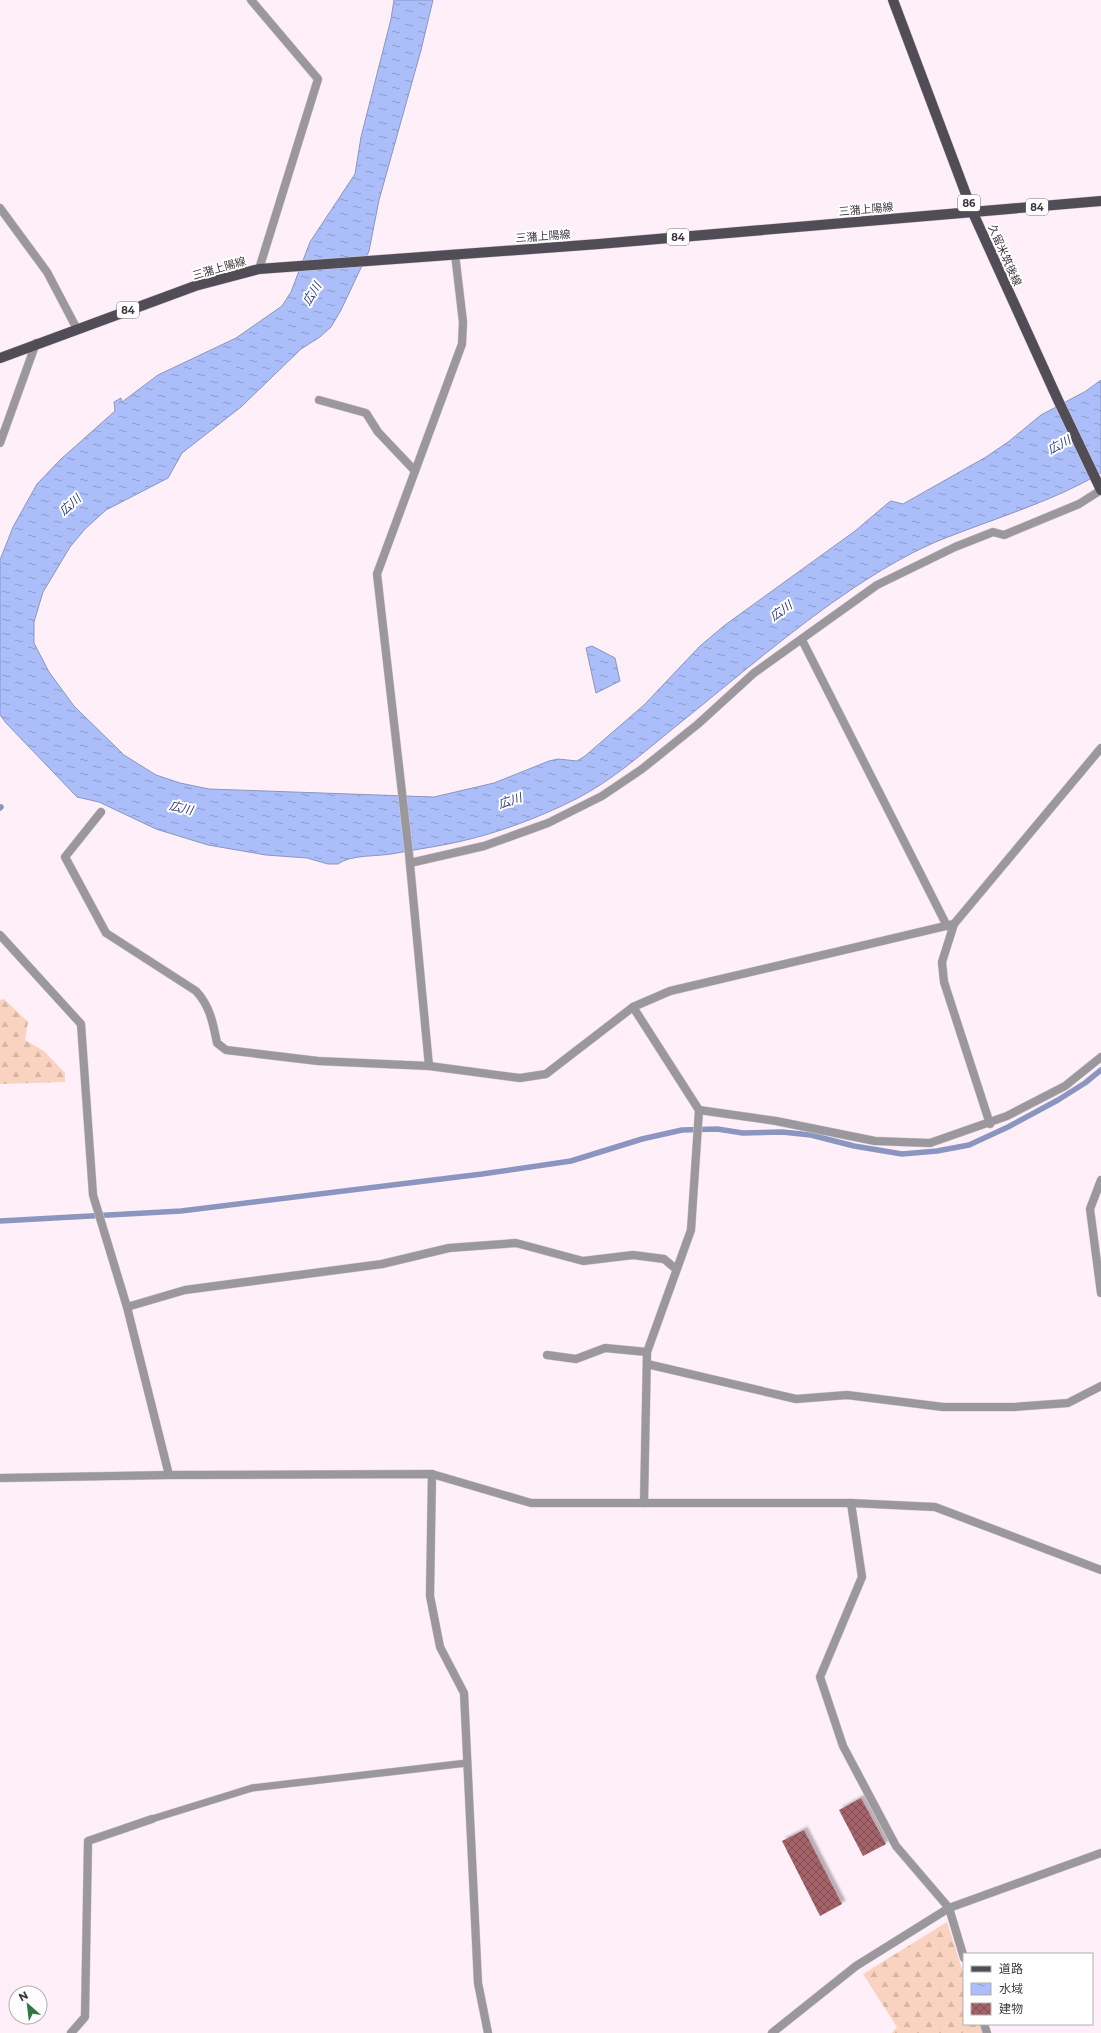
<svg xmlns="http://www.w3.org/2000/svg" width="1101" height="2033" font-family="Montserrat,'Noto Sans JP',sans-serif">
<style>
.forest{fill:url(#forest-firs)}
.water{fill:url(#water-ripples);stroke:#8a96c0}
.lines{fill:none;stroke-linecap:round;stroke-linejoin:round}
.stream{stroke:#8a96c0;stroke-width:5.5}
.building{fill:url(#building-cross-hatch);filter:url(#shadow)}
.service-casing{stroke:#d8cad3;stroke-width:8}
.minor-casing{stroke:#d8cad3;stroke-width:9}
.primary-casing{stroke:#d8cad3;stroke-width:11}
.service{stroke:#9a979d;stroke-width:7}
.minor{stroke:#9a979d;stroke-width:8}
.primary{stroke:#514d57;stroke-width:10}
.labels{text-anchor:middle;stroke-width:4;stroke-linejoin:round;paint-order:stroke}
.shield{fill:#fff;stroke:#787476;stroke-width:1}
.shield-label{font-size:10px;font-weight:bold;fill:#3e383c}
.street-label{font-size:11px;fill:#3e383c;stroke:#fff}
.water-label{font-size:12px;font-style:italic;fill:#2b3a7e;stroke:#fff}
</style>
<defs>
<pattern id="forest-firs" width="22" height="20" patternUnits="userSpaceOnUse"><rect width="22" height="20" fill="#fad3c0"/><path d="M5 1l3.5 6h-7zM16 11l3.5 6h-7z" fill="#d7b6a6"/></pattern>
<pattern id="water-ripples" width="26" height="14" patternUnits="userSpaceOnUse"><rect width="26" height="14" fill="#abbef9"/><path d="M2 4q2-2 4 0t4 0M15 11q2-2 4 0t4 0" fill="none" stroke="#8d9bcb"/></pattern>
<pattern id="building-cross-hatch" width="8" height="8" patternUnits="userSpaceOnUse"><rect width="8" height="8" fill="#a46269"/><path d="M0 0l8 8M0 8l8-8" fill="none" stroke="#804e53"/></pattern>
<filter id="shadow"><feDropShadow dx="3.5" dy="-3.5" stdDeviation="1" flood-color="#0004"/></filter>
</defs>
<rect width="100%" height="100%" fill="#feeff9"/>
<!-- forest -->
<g class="forest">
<path d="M4,999L28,1022L25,1040L44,1051L65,1073V1082L0,1084V1000Z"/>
<path d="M947,1922L964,1975V2024H980L983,2033H892L897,2027L863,1974Z"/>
</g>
<!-- water -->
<g class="water">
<path d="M394,0H433L421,50L379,200L369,251L341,310L331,327L320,337L301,349L241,407L182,453L168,478L106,510L85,529L70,547L43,592L34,622V643L49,672L74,706L124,755L156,775L180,783L209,789L434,797L494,783L549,761L558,759L577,761L585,756L644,705L700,646L725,625L855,531L888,503L891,501L903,504L986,457L1008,442L1041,415L1086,391L1101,380V473C1053,501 999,517 948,537C916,549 884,568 855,587C792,629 735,679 675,727C644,752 613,780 576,799C540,817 501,832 462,841C441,846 418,849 397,853C379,857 351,854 338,864H328L307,858L266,855L208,845L156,829L99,802L77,797L6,723L0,715V560L13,527L37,484L61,459L115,411L114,402L121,398L122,402L158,375L236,338L282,306L291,292L310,242L355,174L361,137L391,19Z"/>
<path d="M592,646L615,658L620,681L596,693L586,648Z"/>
</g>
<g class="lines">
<!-- stream -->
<g class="stream">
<path d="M0,808L1,807"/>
<path d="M0,1221L181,1211L482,1174L571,1161L642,1139L682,1130L717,1129L743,1133L782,1132L811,1135L854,1146L902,1154L937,1151L969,1145L1008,1127L1058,1100L1085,1083L1101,1070"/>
</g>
</g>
<!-- building -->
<g class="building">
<path d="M861,1798L886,1844L863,1856L839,1810Z"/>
<path d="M804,1830L842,1904L820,1916L782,1841Z"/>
</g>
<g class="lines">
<!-- service casing -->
<g class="service-casing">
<path id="service" d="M152,1819L252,1788L467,1763"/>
</g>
<!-- minor casing -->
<g class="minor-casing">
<g id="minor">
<path d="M251,0L318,79L259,269"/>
<path d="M0,208L47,272L77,329"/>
<path d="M319,400L366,413L378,432L415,471"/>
<path d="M0,443L36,343"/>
<path d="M802,640L947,926"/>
<path d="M101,812L65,857L106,933L196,991C210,1006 213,1023 217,1043L226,1050L318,1061L429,1066L520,1078L546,1074L633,1007L670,991L954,924"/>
<path d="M410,863L484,846L548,823L602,796L642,769L698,724L754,673L877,585L955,547L993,532L1004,535L1079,504L1101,490"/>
<path d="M0,935L81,1024L93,1195L127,1307L169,1475"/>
<path d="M633,1007L699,1110L691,1230L647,1352L644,1503"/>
<path d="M429,1066L409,854L377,574L462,344L463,322L455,254"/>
<path d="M699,1110L776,1121L875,1141L930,1143L1007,1116L1065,1086L1101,1057"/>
<path d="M990,1124L944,982L942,962L954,924L1101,748"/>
<path d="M1101,1180L1090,1209L1101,1293"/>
<path d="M127,1307L185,1290L382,1264L449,1248L516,1243L583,1261L633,1255L664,1259L676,1269"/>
<path d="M547,1355L576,1359L605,1348L647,1352"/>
<path d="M647,1364L796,1399L847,1395L943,1407H1014L1068,1403L1101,1386"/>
<path d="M432,1474L430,1596L440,1647L464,1693L478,1983L488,2033"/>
<path d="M0,1478L169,1475L432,1474L531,1503H851L935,1507L1101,1570"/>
<path d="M851,1503L862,1577L820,1677L843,1746L896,1846L949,1908L964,1958"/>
<path d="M984,2024L987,2033"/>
<path d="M71,2033L85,2017L88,1841L152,1819"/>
<path d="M772,2033L856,1966L949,1908L1101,1853"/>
</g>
</g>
<!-- primary casing -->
<g class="primary-casing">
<g id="primary">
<path d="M893,0L973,213L1058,400L1101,490"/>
<path d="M0,358L195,286L259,269L599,244L1101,201"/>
</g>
</g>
<!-- service -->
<use href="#service" class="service"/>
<!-- minor -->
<use href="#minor" class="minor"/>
<!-- primary -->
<use href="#primary" class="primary"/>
</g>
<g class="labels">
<!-- shield labels -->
<g class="shield">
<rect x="958" y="195" width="22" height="16" rx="3"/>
<rect x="1026" y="199" width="22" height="16" rx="3"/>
<rect x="667" y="229" width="22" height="16" rx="3"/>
<rect x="117" y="302" width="22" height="16" rx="3"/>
</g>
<g class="shield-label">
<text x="969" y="207">86</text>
<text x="1037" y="211">84</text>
<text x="678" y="241">84</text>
<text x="128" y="314">84</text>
</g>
<!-- street labels -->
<g class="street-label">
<text transform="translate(866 209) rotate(-5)" y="4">三潴上陽線</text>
<text transform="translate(543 236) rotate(-4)" y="4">三潴上陽線</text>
<text transform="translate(1005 255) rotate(66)" y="4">久留米筑後線</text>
<text transform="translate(219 268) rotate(-16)" y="4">三潴上陽線</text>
</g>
<!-- water labels -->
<g class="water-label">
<text transform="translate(312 294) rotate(-59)" y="4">広川</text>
<text transform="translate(1059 445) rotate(-28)" y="4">広川</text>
<text transform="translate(70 505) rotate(-42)" y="4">広川</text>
<text transform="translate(781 611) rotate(-35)" y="4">広川</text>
<text transform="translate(510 801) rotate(-18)" y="4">広川</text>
<text transform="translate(181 808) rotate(13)" y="4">広川</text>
</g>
</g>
<!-- legend -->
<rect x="963" y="1953" width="130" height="72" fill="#ffffff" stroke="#b2afb1"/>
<rect x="971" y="1966" width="20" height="6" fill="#514d57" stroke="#b2afb1"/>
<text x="999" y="1973" font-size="12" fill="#3e383c">道路</text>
<rect x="971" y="1983" width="20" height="12" fill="url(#water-ripples)" stroke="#b2afb1"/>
<text x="999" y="1993" font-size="12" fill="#3e383c">水域</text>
<rect x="971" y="2003" width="20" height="12" fill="url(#building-cross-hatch)" stroke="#b2afb1"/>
<text x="999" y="2013" font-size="12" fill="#3e383c">建物</text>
<!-- north arrow -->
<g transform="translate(28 2005) rotate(332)"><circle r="19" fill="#ffffff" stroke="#b2afb1"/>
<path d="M0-3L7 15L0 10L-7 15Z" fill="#317844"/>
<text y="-6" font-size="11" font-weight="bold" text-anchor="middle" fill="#3e383c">N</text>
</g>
</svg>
